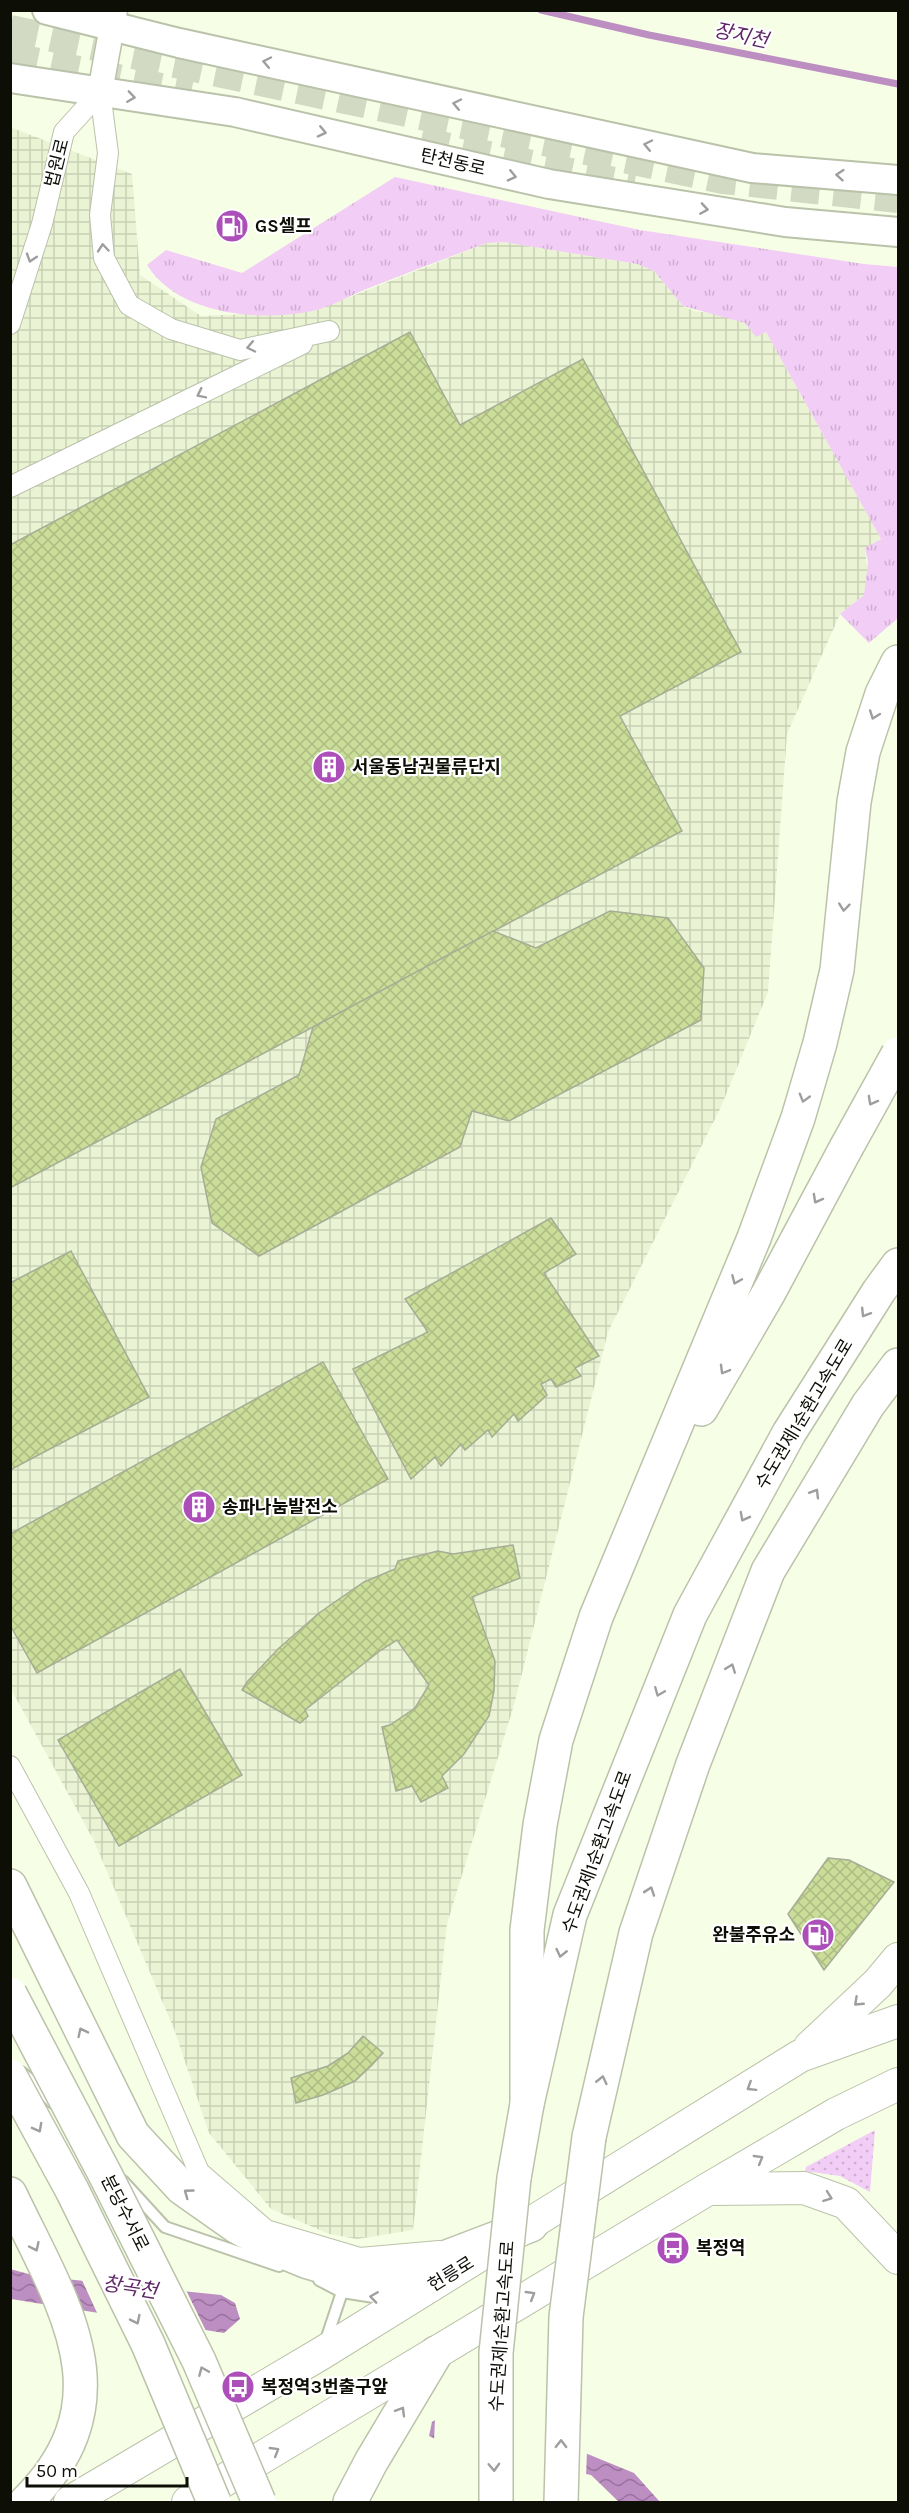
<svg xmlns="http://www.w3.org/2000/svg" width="909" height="2513" font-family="Karla,'Noto Sans KR',sans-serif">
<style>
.industrial{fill:url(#industrial-grid)}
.grass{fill:url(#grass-dots)}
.park{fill:url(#park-tufts)}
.water{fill:url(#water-waves)}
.pier{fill:#f6fee5}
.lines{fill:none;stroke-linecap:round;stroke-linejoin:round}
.stream{stroke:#bd8ec2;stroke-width:7}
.building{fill:url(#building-cross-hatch);stroke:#a6ad96;stroke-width:1.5}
.secondary-tunnel{stroke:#d3dac4;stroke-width:28;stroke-dasharray:28 14;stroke-linecap:butt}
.service-casing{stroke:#bac2aa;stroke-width:14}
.minor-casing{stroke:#bac2aa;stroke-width:22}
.tertiary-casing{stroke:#bac2aa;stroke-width:27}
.secondary-casing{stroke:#bac2aa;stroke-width:32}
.primary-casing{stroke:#bac2aa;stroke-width:34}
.trunk-casing{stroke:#bac2aa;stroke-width:36}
.motorway-casing{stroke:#bac2aa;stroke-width:36}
.service{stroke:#fff;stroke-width:10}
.minor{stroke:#fff;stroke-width:20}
.tertiary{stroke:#fff;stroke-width:24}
.secondary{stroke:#fff;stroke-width:28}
.primary{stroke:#fff;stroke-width:32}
.trunk{stroke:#fff;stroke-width:33}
.motorway{stroke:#fff;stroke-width:33}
.trunk-bridge-casing{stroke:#bac2aa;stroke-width:36;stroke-linecap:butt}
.motorway-bridge-casing{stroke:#bac2aa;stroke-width:36;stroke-linecap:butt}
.trunk-bridge{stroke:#fff;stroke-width:33}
.motorway-bridge{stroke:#fff;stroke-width:33}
.oneway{stroke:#9e9f9c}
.labels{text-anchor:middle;stroke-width:4.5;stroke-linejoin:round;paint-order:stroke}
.street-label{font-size:18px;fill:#0d0f07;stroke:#fff}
.poi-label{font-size:18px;font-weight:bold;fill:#0d0f07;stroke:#fff;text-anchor:start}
.water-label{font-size:20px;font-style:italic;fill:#602768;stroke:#fff}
</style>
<defs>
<pattern id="industrial-grid" width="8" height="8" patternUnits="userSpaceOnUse" patternTransform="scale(1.5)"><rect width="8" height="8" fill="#eaf4d4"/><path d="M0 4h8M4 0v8" fill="none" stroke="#c8d0b4"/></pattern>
<pattern id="grass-dots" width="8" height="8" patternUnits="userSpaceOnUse" patternTransform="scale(1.5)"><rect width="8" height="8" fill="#f2cdf6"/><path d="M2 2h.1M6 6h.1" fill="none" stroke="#ceafd1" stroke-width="1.8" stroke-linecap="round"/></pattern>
<pattern id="park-tufts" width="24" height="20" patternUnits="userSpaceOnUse" patternTransform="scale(1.5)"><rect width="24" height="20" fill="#f2cdf6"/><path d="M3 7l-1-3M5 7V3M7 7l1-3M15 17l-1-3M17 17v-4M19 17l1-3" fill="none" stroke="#ceafd1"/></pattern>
<pattern id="water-waves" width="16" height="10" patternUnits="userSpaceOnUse" patternTransform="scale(1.5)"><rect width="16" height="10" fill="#bd8ec2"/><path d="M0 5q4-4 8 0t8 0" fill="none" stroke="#98729c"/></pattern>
<pattern id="building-cross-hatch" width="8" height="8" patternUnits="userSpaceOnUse" patternTransform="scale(1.5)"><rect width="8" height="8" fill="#cadd99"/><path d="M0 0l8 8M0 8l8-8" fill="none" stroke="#acbc82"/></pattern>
</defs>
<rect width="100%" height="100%" fill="#f6fee5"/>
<!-- industrial -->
<path class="industrial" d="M10,127L132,174L140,275L201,316L314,311L487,243L504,242L637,264L654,271L683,306L694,311L724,315L745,323L753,331L766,332L881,539L865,548L868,577L864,595L840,614L787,734L768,992L721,1107L608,1332L514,1705L447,1924L413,2230L357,2239L329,2234L271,2209L209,2133L174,2029L94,1841L11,1689Z"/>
<!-- grass -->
<path class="grass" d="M875,2130L870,2192L840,2176L805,2171L806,2167Z"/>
<!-- park -->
<path class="park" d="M395,177L640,230L864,264L898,267V618L869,643L840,614L864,595L868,562L865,548L881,539L766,332L756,337L745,323L683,306L654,271L637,264L504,242L487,243C446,258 405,274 364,290C347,297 330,307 313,311C258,322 179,315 147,265L166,250L242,273Z"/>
<!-- water -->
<g class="water">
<path d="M10,2269L36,2276L221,2295L235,2303L240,2319L224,2333L11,2299Z"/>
<path d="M465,2404L634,2473L660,2502H619L591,2475L446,2444L429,2436L432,2422Z"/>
</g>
<!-- pier -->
<g class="pier">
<path d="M81,2278L185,2288L207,2333L99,2317Z"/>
<path d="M466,2401L587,2451L586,2477L445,2447L434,2442L435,2417Z"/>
</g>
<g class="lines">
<!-- stream -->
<path class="stream" d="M541,10L649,35L898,84"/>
</g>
<!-- building -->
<g class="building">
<path d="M410,332L460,425L583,359L741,652L620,716L682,831L10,1188V545Z"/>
<path d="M610,911L668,918L704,968L701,1020L509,1121L472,1111L460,1147L259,1256L212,1223L201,1167L216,1119L299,1075L313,1027L493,931L536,948Z"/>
<path d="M551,1218L576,1254L544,1273L599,1356L575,1368L581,1376L556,1387L551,1379L541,1384L547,1395L518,1421L514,1414L492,1437L488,1430L465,1450L461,1444L441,1466L435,1457L411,1479L353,1369L428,1332L405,1299Z"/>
<path d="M71,1251L149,1397L10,1470V1283Z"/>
<path d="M323,1362L388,1479L37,1673L10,1625V1534Z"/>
<path d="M513,1545L520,1578L472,1597L495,1661L494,1691L489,1716L464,1754L442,1776L448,1788L421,1802L412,1786L396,1791L382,1727L390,1725L415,1708L429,1685L397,1640L381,1650L305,1710L308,1716L300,1723L242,1690L247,1682L278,1649L319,1613L364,1582L395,1569L398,1561L438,1551L453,1554Z"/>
<path d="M180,1669L242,1775L119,1846L58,1740Z"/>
<path d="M828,1858L849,1860L894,1882L824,1970L788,1914Z"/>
<path d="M363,2036L383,2053L372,2065L355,2081L323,2095L296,2103L291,2078L328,2066L348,2053Z"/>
</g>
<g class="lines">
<!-- secondary-tunnel -->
<g class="secondary-tunnel">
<path d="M10,29L723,180L898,199"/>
<path d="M10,56L191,93"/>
<path d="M421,141L634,185"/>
</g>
<!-- service casing -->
<g class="service-casing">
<g id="service">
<path d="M21,2072L32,2081L53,2103"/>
<path d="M123,2181L165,2227L279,2266"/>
<path d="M319,2280L342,2292L393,2300"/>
<path d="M325,2343L342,2292"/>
</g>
</g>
<!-- minor casing -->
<g class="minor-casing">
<g id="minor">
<path d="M100,92L108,153L100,215L104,258L129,305L171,329L240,350L329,331"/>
<path d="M10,324L42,224L64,132L100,92"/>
<path d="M10,487L302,344"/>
<path d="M10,1766L79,1893L199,2172L266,2230L360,2258L439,2251"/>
</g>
</g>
<!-- tertiary casing -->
<g class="tertiary-casing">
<path id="tertiary" d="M100,92L115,10"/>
</g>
<!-- secondary casing -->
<g class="secondary-casing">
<g id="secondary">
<path d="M47,10L179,43L752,168L898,180"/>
<path d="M10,78L235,112L549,184L785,222L898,232"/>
</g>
</g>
<!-- primary casing -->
<g class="primary-casing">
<g id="primary">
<path d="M810,2047L878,1983L898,1959"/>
<path d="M709,2189L804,2188L846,2203L898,2258"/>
<path d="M70,2502L322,2353L800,2056L898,2021"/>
<path d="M188,2502L708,2189L836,2114L898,2084"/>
</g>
</g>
<!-- trunk casing -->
<g class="trunk-casing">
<g id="trunk">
<path d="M10,1886L133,2135L182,2188L236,2226L279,2250L308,2262L357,2276L389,2279L531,2225"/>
<path d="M10,2194C62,2304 130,2398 26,2502"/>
<path d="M350,2502L371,2462L436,2353"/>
</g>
</g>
<!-- motorway casing -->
<g class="motorway-casing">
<g id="motorway">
<path d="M701,1409L768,1294L846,1148"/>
<path d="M527,2104V1930L540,1825L556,1740L596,1617L754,1238L798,1118L820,1043L837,970L854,802L863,752L882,694L898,662"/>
<path d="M589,2137L636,1933L693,1764L768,1571L868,1405L898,1365"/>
<path d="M514,2178L527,2104L570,1915L690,1615L789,1433L879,1291L898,1265"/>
</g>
</g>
<!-- service -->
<use href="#service" class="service"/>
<!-- minor -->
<use href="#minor" class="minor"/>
<!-- tertiary -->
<use href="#tertiary" class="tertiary"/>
<!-- secondary -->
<use href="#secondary" class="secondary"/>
<!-- primary -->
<use href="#primary" class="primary"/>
<!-- trunk -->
<use href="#trunk" class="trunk"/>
<!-- motorway -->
<use href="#motorway" class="motorway"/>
<!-- trunk-bridge casing -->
<g class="trunk-bridge-casing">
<g id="trunk-bridge">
<path d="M10,1994L107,2178L199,2361L259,2502"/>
<path d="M10,2076L72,2190L148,2344L214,2502"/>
</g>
</g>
<!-- motorway-bridge casing -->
<g class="motorway-bridge-casing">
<g id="motorway-bridge">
<path d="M846,1148L898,1054"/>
<path d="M496,2502V2353L514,2178"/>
<path d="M561,2502L566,2317L589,2137"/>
</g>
</g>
<!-- trunk-bridge -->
<use href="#trunk-bridge" class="trunk-bridge"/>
<!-- motorway-bridge -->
<use href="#motorway-bridge" class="motorway-bridge"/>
</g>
<!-- one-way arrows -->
<defs><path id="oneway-chevron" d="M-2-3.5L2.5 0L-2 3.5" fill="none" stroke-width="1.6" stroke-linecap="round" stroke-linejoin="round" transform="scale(1.5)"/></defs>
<g class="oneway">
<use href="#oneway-chevron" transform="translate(267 62) rotate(-168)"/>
<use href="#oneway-chevron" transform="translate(131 97) rotate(8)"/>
<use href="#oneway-chevron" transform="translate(457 104) rotate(-168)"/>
<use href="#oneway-chevron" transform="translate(322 132) rotate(13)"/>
<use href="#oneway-chevron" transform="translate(648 145) rotate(-168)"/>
<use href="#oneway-chevron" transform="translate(840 175) rotate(-175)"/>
<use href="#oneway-chevron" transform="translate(512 176) rotate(13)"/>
<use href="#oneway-chevron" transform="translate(704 209) rotate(9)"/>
<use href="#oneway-chevron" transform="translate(103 248) rotate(-95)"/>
<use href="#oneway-chevron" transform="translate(31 258) rotate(108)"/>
<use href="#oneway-chevron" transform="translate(251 347) rotate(168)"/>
<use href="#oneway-chevron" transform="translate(201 394) rotate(154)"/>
<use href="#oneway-chevron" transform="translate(874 715) rotate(110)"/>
<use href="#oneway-chevron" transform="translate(844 907) rotate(96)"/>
<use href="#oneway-chevron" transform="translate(804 1098) rotate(106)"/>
<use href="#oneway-chevron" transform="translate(872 1101) rotate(119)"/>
<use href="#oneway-chevron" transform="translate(817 1199) rotate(119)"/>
<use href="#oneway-chevron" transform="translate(736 1280) rotate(113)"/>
<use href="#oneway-chevron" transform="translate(865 1313) rotate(122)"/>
<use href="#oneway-chevron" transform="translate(724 1370) rotate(120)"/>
<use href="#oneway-chevron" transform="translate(815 1493) rotate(-59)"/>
<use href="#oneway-chevron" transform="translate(744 1517) rotate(118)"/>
<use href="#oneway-chevron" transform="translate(731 1668) rotate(-69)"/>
<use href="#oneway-chevron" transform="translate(659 1692) rotate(112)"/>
<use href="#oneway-chevron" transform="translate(650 1891) rotate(-71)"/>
<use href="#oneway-chevron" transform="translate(561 1953) rotate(103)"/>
<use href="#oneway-chevron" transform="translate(858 2002) rotate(137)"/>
<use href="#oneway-chevron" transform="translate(82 2032) rotate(-116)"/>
<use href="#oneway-chevron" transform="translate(602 2080) rotate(-77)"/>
<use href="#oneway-chevron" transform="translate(751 2087) rotate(148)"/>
<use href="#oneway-chevron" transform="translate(38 2128) rotate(62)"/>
<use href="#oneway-chevron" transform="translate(759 2159) rotate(-30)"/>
<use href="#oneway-chevron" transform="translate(188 2193) rotate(-144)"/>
<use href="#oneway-chevron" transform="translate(828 2197) rotate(20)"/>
<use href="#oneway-chevron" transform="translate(35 2247) rotate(65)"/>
<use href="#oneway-chevron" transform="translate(531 2295) rotate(-31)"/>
<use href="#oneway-chevron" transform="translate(374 2297) rotate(-172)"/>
<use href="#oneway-chevron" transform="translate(136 2320) rotate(64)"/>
<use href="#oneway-chevron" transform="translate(203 2371) rotate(-113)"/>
<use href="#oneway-chevron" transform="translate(401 2411) rotate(-59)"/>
<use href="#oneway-chevron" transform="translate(561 2444) rotate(-89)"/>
<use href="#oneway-chevron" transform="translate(275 2451) rotate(-31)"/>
<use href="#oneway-chevron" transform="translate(494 2467) rotate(88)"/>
</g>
<!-- icons -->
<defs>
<g id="fuel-disc" transform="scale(1.725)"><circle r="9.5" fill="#ac4fb8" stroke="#fff"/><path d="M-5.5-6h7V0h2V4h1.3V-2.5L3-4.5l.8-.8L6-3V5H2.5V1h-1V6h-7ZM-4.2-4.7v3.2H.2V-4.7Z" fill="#fff"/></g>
<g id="building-disc" transform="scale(1.725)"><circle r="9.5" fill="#ac4fb8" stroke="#fff"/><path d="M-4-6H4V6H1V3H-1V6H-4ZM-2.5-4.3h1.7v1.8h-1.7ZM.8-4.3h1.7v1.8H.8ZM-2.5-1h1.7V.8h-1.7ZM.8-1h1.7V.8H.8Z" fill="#fff"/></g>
<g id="bus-disc" transform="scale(1.725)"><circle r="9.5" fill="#ac4fb8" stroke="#fff"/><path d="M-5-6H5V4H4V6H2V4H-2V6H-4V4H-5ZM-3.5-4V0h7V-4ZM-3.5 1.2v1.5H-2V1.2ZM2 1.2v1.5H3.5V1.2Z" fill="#fff"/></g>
</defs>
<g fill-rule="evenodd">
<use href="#fuel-disc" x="232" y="226"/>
<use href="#building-disc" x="329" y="767"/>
<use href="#building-disc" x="199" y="1507"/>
<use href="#fuel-disc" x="818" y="1935"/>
<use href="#bus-disc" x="673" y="2248"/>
<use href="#bus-disc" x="238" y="2387"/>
</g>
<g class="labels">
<!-- street labels -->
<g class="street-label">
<text transform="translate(453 162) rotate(13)" y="6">탄천동로</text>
<text transform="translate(57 163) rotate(-76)" y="6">법원로</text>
<text transform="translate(804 1414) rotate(-59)" y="6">수도권제1순환고속도로</text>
<text transform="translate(597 1852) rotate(-70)" y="6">수도권제1순환고속도로</text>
<text transform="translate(125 2213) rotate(63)" y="6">분당수서로</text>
<text transform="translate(451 2274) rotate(-32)" y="6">헌릉로</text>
<text transform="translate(502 2326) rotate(-86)" y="6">수도권제1순환고속도로</text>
</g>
<!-- poi labels -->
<g class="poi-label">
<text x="255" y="232">GS셀프</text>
<text x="352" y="773">서울동남권물류단지</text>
<text x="222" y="1513">송파나눔발전소</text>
<text x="795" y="1941" text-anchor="end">완불주유소</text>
<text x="696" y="2254">복정역</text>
<text x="261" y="2393">복정역3번출구앞</text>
</g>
<!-- water labels -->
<g class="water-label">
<text transform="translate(741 35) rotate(12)" y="7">장지천</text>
<text transform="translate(130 2287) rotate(9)" y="7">창곡천</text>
</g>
</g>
<!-- border -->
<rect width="909" height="2513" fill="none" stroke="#0d0f07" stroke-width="24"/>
<!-- scale -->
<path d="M27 2477v9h160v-9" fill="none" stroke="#0d0f07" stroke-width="3"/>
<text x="36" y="2477" font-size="18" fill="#0d0f07" stroke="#ffffff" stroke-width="4.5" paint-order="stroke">50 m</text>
</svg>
